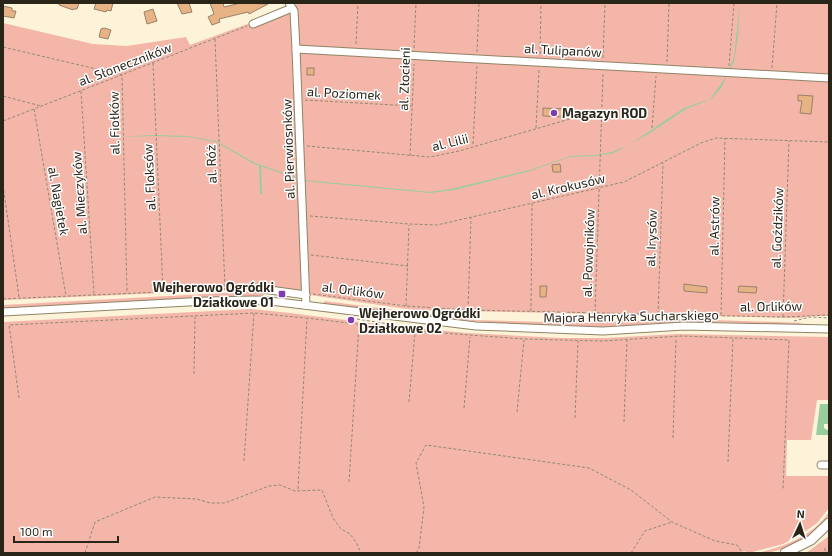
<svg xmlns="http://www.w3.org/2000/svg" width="832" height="556" font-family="'Exo 2',sans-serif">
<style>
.green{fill:#f3b6a8}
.water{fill:#99cd9e}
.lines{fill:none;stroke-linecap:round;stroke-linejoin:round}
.stream{stroke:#99cd9e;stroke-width:2}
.building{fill:#e7b385;stroke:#9a806a}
.minor-casing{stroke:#8f8466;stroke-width:9}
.major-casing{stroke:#8f8466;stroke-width:11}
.path{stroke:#928a77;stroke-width:1;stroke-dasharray:3 2;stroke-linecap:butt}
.minor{stroke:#fff;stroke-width:7}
.major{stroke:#fff;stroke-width:9}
.poi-dot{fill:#7f3baf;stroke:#fff;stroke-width:1.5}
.labels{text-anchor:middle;stroke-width:3;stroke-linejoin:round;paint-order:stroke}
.street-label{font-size:13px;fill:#2a2519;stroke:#fff}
.poi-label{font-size:13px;font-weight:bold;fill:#2a2519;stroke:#fff;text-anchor:start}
</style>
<rect width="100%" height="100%" fill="#fdf3d9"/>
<!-- green -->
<g class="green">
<path d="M296,3H829V316H811L799,318L414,310L310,295Z"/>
<path d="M291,12L303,292L255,289L4,300L3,23L93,44L127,46L186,37L190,45L253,22Z"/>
<path d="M260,291L266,294L253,297L3,308V305Z"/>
<path d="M324,301L475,320L582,323L682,319L804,323L791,325C749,323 706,321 664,323C642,324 620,327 598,327C506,326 415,317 324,304Z"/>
<path d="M251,309L290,313L392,326L467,333L561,338H606L677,334L829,337V400H817L811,440H787L786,476H829V508L817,523L799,536L783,544L748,553L745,551L738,553H3V322Z"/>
<path d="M829,512V516C811,537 786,553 758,553C785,546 813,536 829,512Z"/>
<path d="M829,536V553H806Z"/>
</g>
<!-- water -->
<g class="water">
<path d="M740,3L738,37L734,62L721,88L711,99L686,109L650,133L614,153L595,156L569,157L530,171L454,190L430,193L304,181L254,164L216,142L188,137L154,136L116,137L3,158L116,137L154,135L187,136L216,141L255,163L304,180L430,192L451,189L530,170L570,156L595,155L612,152L629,145L684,108L710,99L726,77L734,57Z"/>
<path d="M820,404H829V424H824V428L829,431V435H816Z"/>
</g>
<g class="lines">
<!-- stream -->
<path class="stream" d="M260,166L261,193"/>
</g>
<!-- building -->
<g class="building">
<path d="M59,3H79L77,9H73V10L59,5Z"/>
<path d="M96,3H113L111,11L107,10L106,12L94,9Z"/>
<path d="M177,3H189L192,12L182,14Z"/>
<path d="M210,3H223L224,7L241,3L268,4L249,14L248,12L219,19L220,22L212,25L208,17L214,14Z"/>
<path d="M3,6L12,8V11H16L14,18L3,16Z"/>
<path d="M153,9L157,21L147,24L144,12Z"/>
<path d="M104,28L111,30L108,39L99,37L101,29Z"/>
<rect x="307" y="68" width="7" height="7"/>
<path d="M798,95L813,96L811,114L800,113L802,101H798Z"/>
<path d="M543,108L566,109L565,117L543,116Z"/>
<path d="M560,164L561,172H553L552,165Z"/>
<path d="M684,284L707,287V293L684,291Z"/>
<path d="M540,286H547L546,297H540Z"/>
<path d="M739,286L757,287L756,293L738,292Z"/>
</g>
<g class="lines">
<!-- minor casing -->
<g class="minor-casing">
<g id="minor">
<path d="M289,3L294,11L296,49L306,305"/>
<path d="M253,24L292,8"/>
<path d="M296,49L829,78"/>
<path d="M255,288L306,295"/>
<path d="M3,312L207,301L262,300L476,326L603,331L684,326L829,329"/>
<path d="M821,465H829"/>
</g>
</g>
<!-- major casing -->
<g class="major-casing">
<path id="major" d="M785,553L811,540L829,523"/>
</g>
<!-- path -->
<g class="path">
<path d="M215,39L225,288"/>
<path d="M356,44L358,3"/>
<path d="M3,47L122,75L127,293"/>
<path d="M414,48L416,3"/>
<path d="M477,52L479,3"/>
<path d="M540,54L541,3"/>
<path d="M603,58L605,3"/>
<path d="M667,62L669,3"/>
<path d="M153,63L163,291"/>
<path d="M729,66L734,3"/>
<path d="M772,68L777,3"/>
<path d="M81,91L94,294"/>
<path d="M3,96L41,106"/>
<path d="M305,100L412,106"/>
<path d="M34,109L66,296"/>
<path d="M3,121L247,26"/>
<path d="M536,128L539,70"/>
<path d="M652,128L656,76"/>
<path d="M473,144L477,66"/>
<path d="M307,146L430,157L459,151L570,119L601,114"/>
<path d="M410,156L414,64"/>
<path d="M3,185L19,297"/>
<path d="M310,216L409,224L437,225L624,182L701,143L716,138L829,142"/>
<path d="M311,255L408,266"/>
<path d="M313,294L406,306L468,310L783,317L829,315"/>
<path d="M3,299L248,288"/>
<path d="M406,306L409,225"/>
<path d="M468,309L471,218"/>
<path d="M531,311L532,204"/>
<path d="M595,312L603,74"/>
<path d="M658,314L663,163"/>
<path d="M721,315L725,138"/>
<path d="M783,317L789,141"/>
<path d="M357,319L389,324"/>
<path d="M794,321L810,317L829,318"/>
<path d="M194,374L195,317"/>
<path d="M19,398L9,325L254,313L306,318"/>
<path d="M409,402L415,332"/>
<path d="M464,408L470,337"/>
<path d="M517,412L524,340"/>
<path d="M575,418L578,341"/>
<path d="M624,422L627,340"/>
<path d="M673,438L676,338"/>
<path d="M244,461L254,313"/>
<path d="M728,462L733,338"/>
<path d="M349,482L359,325"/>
<path d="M298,489L307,318L415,331L524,339L602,341L682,336L789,340L783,489"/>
<path d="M825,548V553"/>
<path d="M85,553L95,522L155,497L197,499L210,503H225L269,486L280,485L295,491L322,490L333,518L341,529L350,534L356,542L361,553"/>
<path d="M416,553L419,548L424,507L416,463L426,445L589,468L631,490L672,522L715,541L737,545L742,552"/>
<path d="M631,553L645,531L672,522"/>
<path d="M824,553L829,551"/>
</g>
<!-- minor -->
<use href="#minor" class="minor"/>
<!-- major -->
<use href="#major" class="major"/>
</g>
<!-- markers -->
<g class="poi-dot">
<circle cx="554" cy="113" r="4"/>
<rect x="278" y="290" width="8" height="8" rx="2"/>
<circle cx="351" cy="320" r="4"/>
</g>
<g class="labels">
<!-- street labels -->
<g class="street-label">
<text transform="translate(563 50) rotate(3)" y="5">al. Tulipanów</text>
<text transform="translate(125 64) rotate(-21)" y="5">al. Słoneczników</text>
<text transform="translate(404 79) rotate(-88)" y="5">al. Złocieni</text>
<text transform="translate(344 93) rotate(3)" y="5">al. Poziomek</text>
<text transform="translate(114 123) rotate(-91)" y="5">al. Fiołków</text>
<text transform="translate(450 142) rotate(-14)" y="5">al. Lilii</text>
<text transform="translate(288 149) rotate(-92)" y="5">al. Pierwiosnków</text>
<text transform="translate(211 164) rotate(-92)" y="5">al. Róż</text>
<text transform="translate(149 177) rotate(-93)" y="5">al. Floksów</text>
<text transform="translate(568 186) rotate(-13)" y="5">al. Krokusów</text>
<text transform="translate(79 193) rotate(-94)" y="5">al. Mieczyków</text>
<text transform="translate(59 201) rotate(80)" y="5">al. Nagietek</text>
<text transform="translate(714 226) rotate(-89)" y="5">al. Astrów</text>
<text transform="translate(777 228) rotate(-88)" y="5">al. Goździków</text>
<text transform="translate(651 238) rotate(-88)" y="5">al. Irysów</text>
<text transform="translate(588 253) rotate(-88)" y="5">al. Powojników</text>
<text transform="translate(353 290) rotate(7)" y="5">al. Orlików</text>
<text transform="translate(771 306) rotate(-1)" y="5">al. Orlików</text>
<text transform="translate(631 316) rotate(-1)" y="5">Majora Henryka Sucharskiego</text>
</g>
<!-- poi labels -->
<g class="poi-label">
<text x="562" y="118">Magazyn ROD</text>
<text x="274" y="292" text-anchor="end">Wejherowo Ogródki<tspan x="274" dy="15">Działkowe 01</tspan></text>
<text x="359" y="318">Wejherowo Ogródki<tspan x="359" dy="15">Działkowe 02</tspan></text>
</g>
</g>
<!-- border -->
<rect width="832" height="556" fill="none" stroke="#2a2519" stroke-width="8"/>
<!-- north arrow -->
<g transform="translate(800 524) rotate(4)" stroke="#ffffff" stroke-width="3" paint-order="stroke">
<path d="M0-3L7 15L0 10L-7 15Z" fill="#2a2519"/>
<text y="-6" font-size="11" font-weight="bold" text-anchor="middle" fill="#2a2519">N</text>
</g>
<!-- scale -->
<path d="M14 536v6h104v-6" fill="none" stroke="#2a2519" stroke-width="2"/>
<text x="20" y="536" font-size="12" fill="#2a2519" stroke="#ffffff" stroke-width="3" paint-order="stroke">100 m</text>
</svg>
